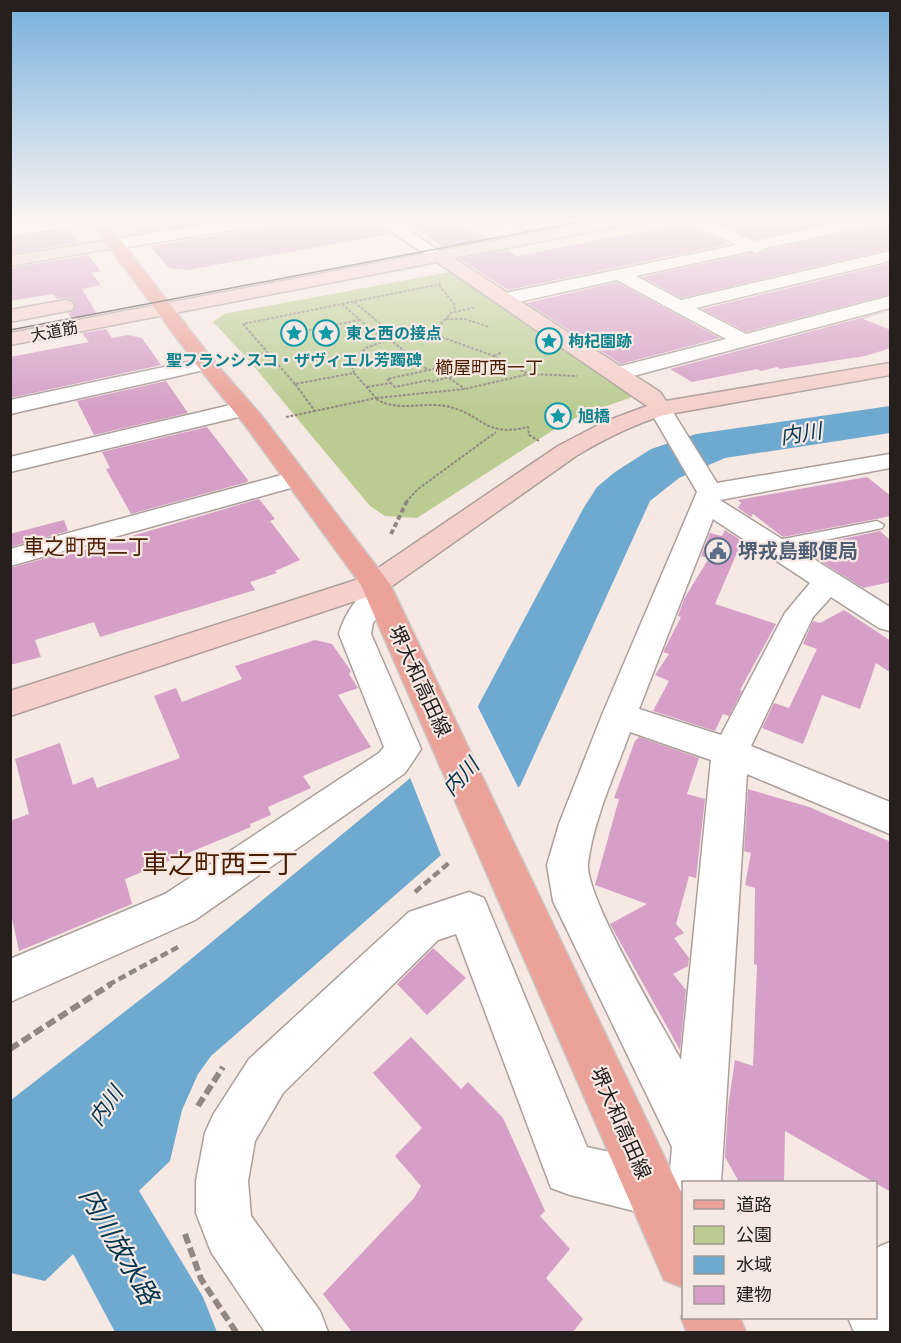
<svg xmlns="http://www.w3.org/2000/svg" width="901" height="1343" font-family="Karla,'Noto Sans JP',sans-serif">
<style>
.green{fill:#bacc92}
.water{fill:#6ea9cf}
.pier{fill:#f6e8e3}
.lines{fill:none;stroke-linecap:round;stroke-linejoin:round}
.river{fill:#6ea9cf;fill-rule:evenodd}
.building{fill:#d59fc7}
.lane-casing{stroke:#ac9f9b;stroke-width:3}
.street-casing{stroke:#ac9f9b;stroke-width:3}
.secondary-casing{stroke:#ac9f9b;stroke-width:3}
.primary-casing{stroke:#cbc9c9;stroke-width:3}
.path-far3{stroke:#918783;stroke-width:2;stroke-dasharray:3 1.5;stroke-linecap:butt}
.path-far2{stroke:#918783;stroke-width:4;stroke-dasharray:5 3;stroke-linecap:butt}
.path-far1{stroke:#918783;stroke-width:4.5;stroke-dasharray:8 4;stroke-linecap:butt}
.path{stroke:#918783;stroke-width:6;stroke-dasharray:10 4.5;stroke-linecap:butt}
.lane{fill:#fff;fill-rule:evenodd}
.street{fill:#fff;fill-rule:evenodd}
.secondary{fill:#f5d0cb;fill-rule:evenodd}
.primary{fill:#eba298;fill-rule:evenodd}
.tram{stroke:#443e3b;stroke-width:1.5}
.labels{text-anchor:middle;stroke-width:4.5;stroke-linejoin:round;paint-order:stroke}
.far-street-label{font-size:16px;fill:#25201e;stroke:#f6e8e3}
.far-culture-label{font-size:16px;font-weight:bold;fill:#0d838f;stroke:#f6e8e3;text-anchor:start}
.far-neighbourhood-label{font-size:18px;fill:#4b1e00;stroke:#f6e8e3}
.service-label{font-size:20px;font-weight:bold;fill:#4e5e75;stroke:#f6e8e3;text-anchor:start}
.street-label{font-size:20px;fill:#25201e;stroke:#f6e8e3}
.water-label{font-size:21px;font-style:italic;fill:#01354f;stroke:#f6e8e3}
.neighbourhood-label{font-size:21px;fill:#4b1e00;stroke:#f6e8e3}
.near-neighbourhood-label{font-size:26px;fill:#4b1e00;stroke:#f6e8e3}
.near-water-label{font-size:26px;font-style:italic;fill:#01354f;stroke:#f6e8e3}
</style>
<rect width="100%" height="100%" fill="#f6e8e3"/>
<!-- green -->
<path class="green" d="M450,272L635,396L581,415L555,429L417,518L385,516L370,506L246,357L213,322L224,314Z"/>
<!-- water -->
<path class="water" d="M890,406V433L725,458L679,478L650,501L520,786L211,1056L198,1074L182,1110L170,1161L45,1281L11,1273V1100L168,978L408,780L477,708L583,509L597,487L615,472L651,449L696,434Z"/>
<!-- pier -->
<path class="pier" d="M476,703L520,791L442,858L409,775Z"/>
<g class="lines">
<!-- river -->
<path class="river" d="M70,1115L101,1128L203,1297L217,1332H115L39,1190L26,1159L39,1128Z"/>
</g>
<!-- building -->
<g class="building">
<path d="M129,220H218L139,233Z"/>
<path d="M314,220H373L391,234L187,270L169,268L150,246Z"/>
<path d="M404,220H456L489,239L443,248Z"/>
<path d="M713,220H838L754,239Z"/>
<path d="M883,220H891V249L681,298L642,277L751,253L758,255L766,250L873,227Z"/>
<path d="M686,223L729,244L508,290L460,259L507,250L517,256Z"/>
<path d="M69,229L79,242L10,254V238Z"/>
<path d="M88,255L100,271L91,273L101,285L82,289L97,314L72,319L68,313L74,311V301L66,298L57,299L53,294L10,301V268Z"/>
<path d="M891,263V294L746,332L702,309Z"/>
<path d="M617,282L720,338L621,364L527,303Z"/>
<path d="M891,310L863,319L891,330V348L865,356L780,369L777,367L761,371L757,369L692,382L670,369Z"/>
<path d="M106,329L112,338L128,335L142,338L161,365L10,398V357L89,342L82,333Z"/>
<path d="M166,381L188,413L94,435L77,401Z"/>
<path d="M207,427L248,480L247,482L131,514L106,469L110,468L102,452Z"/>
<path d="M867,477L891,496V516L783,537L753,514L751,517L738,508L741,503L738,500Z"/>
<path d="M259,499L275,519L270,521L300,560L275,571L277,573L250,582L255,590L100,637L94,622L35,640L41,657L10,665V568L76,550L77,552Z"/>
<path d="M64,520L68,531L10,547V534Z"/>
<path d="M725,530L742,541L715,604L776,624L740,690L742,691L729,716L723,714L715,731L653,711L669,681L655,675L669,654L663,652L681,617L678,616L684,599L709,558L701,556L710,533L722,536Z"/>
<path d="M880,531L891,541V582L863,588L800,548Z"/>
<path d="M844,610L891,641V673L876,663L860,709L822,695L803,744L762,728L774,703L789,708L817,649L803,644L813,621L820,623Z"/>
<path d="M315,640L332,644L351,671L349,674L358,688L338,695L371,747L303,776L311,788L268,807L271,815L250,824L251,827L125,879L132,904L19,951L10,909V821L29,814L15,759L60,743L73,785L93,777L97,788L180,758L154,696L176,688L182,702L242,679L235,666Z"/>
<path d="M639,737L699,758L687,794L705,799L696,878L689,876L676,924L684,933L674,938L689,958L688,966L673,974L686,990L680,1050L610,924L647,904L595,885L619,799L614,798L635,741Z"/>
<path d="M748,789L809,807L891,842V1192L785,1131L784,1182H739L725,1157L728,1107L735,1060L753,1066L757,965L754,964L755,888L745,885L751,853L744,851Z"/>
<path d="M433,948L466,978L427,1015L397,984Z"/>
<path d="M411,1037L461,1089L468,1082L503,1118L545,1211L540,1216L570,1249L546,1278L583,1319L573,1332H352L323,1294L414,1198L421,1186L395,1156L422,1128L373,1073Z"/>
</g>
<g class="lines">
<!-- lane casing -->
<g class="lane-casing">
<path id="lane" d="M877,521L884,525L882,528L773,551L765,546L773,541Z"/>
</g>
<!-- street casing -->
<g class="street-casing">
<g id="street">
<path d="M50,220H91L83,225L10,236V226Z"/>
<path d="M234,220H273L265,225L114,249L106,244L114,239Z"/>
<path d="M375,220H394L447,256L445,260H433Z"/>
<path d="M685,220H707L754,241L850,220H881L873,225L765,248L757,253L751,251L636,276L681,300L890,251V261L696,308L746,334L890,296V308L618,380L610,379L607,374L610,369L726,339L617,280L505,305L496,299L505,293L736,245Z"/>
<path d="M206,358L213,360L216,364L213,368L10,414V400Z"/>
<path d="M243,402L251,404L254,409L251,414L10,472V457Z"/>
<path d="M660,402L668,404L717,483L890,454V468L720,500L890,607V631L879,628L831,597L813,617L751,746L890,802V834L747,774L721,1182H684V1204L676,1201L674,1195L669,1207L650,1215L570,1195L551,1188L456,934L438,940L283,1093L255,1141L248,1181L251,1216L320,1311L328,1332H265L211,1252L196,1213V1181L205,1133L213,1115L249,1059L409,912L469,892L484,898L587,1147L650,1161L670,1171L672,1147L553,901L547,865L559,824L602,715L697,492L649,409L652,404ZM713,519L810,583L785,613L721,735L639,709ZM630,732L711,760L681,1060C662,1025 584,895 588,863C594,818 615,774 630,732Z"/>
<path d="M296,471L305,474L309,479L305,484L10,566V549Z"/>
<path d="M379,584L390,586L394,593L373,623L371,634L421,749L405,773L195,920L10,1002V959L165,894L379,753L384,747L339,634C344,615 360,589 379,584Z"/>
<path d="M890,1242V1332H854L848,1318H876V1248Z"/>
</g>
</g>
<!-- secondary casing -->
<g class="secondary-casing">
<g id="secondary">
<path d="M602,220H636L628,225L454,258L660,392L666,401L890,363V375L664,415C632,425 604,439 576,456L385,591L10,716V691L365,577L558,446L604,422L647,406L437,262L10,345V333Z"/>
<path d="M114,239L120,241L122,244L120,247L10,266V256Z"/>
<path d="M65,300L72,302L74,306L72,310L10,322V310Z"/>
</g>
</g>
<!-- primary casing -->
<g class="primary-casing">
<g id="primary">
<path d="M89,220H105L213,360L261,415L390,584L684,1198V1288L664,1280L361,585L245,425L199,368Z"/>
<path d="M684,1312V1318H740L746,1332H687L681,1318Z"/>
</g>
</g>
<!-- path-far3 -->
<g class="path-far3">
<path d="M439,285L454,304L455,311"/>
<path d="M354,302L399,339"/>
<path d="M342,304L386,343"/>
<path d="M446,319H465L489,327"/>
<path d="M304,331L359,320"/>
<path d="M433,334L494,356L528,374"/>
<path d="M393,342L428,370"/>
<path d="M494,356L502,352"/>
<path d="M239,359L267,353"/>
<path d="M466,362L475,370L431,382L429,380L395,387L387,379Z"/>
<path d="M471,366L498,358"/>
<path d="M354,373L376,398L315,411L295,384Z"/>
<path d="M354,373L351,362L366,348L387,340L432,333L451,313L476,307"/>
<path d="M449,378L465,389"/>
<path d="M295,384L243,324L441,284"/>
<path d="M367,387L391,383"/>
<path d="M376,398L465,389L529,374L577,376"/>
<path d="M376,399C397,412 422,402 445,406C483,413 482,438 528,427L529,435L539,441"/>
<path d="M286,417L315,411"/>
<path d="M406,502L418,489L496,432"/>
</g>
<!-- path-far2 -->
<path class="path-far2" d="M391,534L407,501"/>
<!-- path-far1 -->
<g class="path-far1">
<path d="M415,892L450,862"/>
<path d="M108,985L178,947"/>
</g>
<!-- path -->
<g class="path">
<path d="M10,1049L111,984"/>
<path d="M198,1106L223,1067"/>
<path d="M185,1234L201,1279L236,1332"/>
</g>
<!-- lane -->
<use href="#lane" class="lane"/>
<!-- street -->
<use href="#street" class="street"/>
<!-- secondary -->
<use href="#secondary" class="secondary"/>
<!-- primary -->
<use href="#primary" class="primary"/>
<!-- tram -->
<path class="tram" d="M10,330L589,220"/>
</g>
<!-- sky -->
<linearGradient id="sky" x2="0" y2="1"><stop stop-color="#77b0de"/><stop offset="0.54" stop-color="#fbf5f2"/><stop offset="1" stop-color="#fbf5f2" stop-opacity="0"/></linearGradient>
<rect width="901" height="408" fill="url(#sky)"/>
<!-- icons -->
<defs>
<g id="sight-ring" transform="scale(1.35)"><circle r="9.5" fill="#f6e8e3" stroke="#0f9aa8" stroke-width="1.5"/><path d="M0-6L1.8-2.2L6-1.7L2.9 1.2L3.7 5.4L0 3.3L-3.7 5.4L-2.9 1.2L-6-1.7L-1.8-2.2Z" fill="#0f9aa8"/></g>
<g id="civic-ring" transform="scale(1.35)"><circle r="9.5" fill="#f6e8e3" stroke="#5c6f8a" stroke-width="1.5"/><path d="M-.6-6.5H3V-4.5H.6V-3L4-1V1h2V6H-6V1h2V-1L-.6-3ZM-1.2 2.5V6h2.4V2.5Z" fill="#5c6f8a"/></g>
</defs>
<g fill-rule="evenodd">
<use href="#sight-ring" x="294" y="333"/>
<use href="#sight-ring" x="326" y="333"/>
<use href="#sight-ring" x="549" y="341"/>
<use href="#sight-ring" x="558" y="416"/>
<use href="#civic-ring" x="718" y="551"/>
</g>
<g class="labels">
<!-- far-street labels -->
<g class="far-street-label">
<text transform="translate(54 331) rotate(-11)" y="6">大道筋</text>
</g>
<!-- far-culture labels -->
<g class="far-culture-label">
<text x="346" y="339">東と西の接点</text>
<text x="568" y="347">枸杞園跡</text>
<text x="294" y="366" text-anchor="middle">聖フランシスコ・ザヴィエル芳躅碑</text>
<text x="578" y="422">旭橋</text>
</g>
<!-- far-neighbourhood labels -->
<g class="far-neighbourhood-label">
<text x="489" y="374">櫛屋町西一丁</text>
</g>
<!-- service labels -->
<g class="service-label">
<text x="738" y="558">堺戎島郵便局</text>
</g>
<!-- street labels -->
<g class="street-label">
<text transform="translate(420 681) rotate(65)" y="7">堺大和高田線</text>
<text transform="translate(621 1123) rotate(66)" y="7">堺大和高田線</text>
</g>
<!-- water labels -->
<g class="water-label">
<text transform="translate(801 434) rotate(-9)" y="7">内川</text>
<text transform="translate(461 777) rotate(-47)" y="7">内川</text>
<text transform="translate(106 1106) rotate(-55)" y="7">内川</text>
</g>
<!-- neighbourhood labels -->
<g class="neighbourhood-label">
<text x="86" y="554">車之町西二丁</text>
</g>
<!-- near-neighbourhood labels -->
<g class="near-neighbourhood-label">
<text x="220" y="873">車之町西三丁</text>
</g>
<!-- near-water labels -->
<g class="near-water-label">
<text transform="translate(119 1246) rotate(60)" y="9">内川放水路</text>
</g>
</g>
<!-- border -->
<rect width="901" height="1343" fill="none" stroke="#25201e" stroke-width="24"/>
<!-- legend -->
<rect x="682" y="1181" width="195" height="138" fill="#f6e8e3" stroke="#a29894" stroke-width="1.5"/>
<rect x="694" y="1200" width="30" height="9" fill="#eba298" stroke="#a29894" stroke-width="1.5"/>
<text x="736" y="1211" font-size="18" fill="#25201e">道路</text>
<rect x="694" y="1226" width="30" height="18" fill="#bacc92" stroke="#a29894" stroke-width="1.5"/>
<text x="736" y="1241" font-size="18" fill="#25201e">公園</text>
<rect x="694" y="1256" width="30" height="18" fill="#6ea9cf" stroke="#a29894" stroke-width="1.5"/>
<text x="736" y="1271" font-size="18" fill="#25201e">水域</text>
<rect x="694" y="1286" width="30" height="18" fill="#d59fc7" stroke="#a29894" stroke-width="1.5"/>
<text x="736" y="1301" font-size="18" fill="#25201e">建物</text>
</svg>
